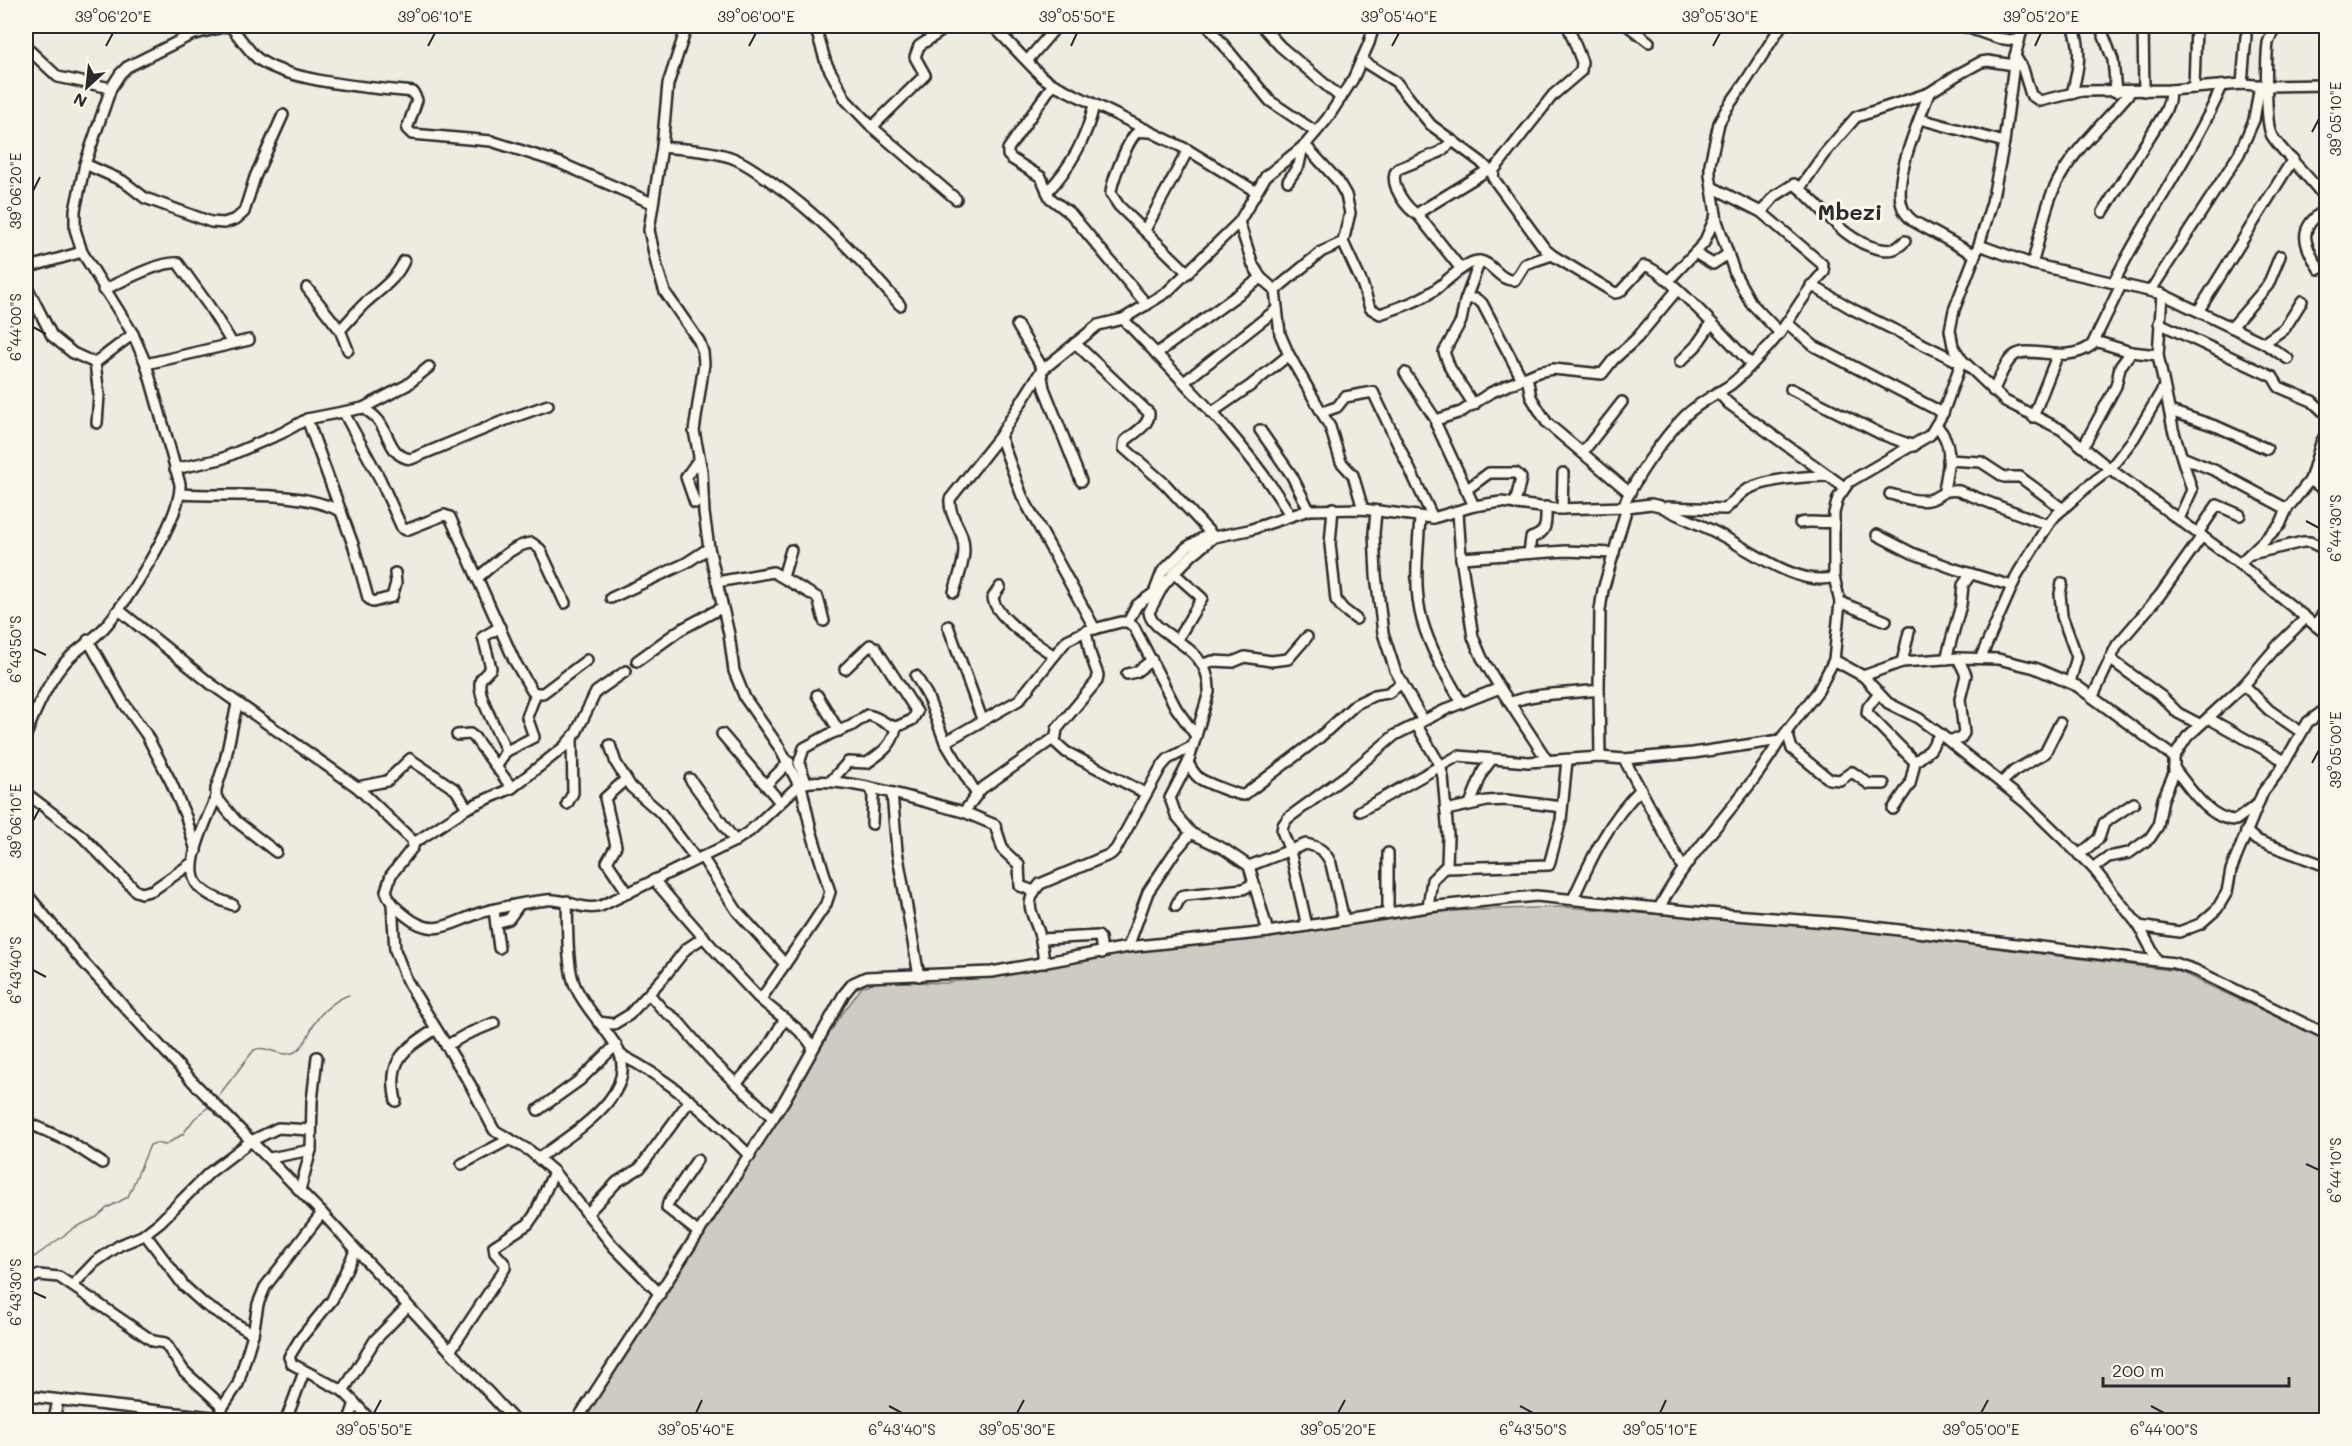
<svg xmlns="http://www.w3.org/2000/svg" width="2352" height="1446" font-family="Mali,sans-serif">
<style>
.green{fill:#cecbc2;stroke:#7c7b76;stroke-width:1.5}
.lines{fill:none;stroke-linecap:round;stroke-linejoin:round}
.stream{stroke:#74726e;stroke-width:1.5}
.minor-casing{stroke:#2b2b2b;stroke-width:14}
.minor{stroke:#fbf7ec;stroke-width:9}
.ticks{fill:none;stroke:#2b2b2b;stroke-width:2}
.labels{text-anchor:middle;stroke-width:6;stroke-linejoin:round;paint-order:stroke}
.district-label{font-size:22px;font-weight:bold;fill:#2b2b2b;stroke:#fbf7ec}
.neatline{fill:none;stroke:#2b2b2b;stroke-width:2}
.ticks-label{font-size:15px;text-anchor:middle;fill:#2b2b2b}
</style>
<rect width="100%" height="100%" fill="#eeebe0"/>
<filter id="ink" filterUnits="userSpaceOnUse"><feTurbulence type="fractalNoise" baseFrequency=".0167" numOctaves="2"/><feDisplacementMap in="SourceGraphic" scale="12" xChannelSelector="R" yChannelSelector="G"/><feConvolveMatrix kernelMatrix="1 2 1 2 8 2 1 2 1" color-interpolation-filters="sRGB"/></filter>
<g filter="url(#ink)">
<!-- green -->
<path class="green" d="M1564,907L1845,929L2178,971L2326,1040V1420H583L664,1298L837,1021L862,987L881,981L945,983L1122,952L1448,911Z"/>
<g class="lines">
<!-- stream -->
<g class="stream">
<path d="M216,1099L254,1050C266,1044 280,1059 295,1052C306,1046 309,1031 316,1021C322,1011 338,998 349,995"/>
<path d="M26,1263L74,1228L97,1217L107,1208L128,1197L150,1145L156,1143L165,1145L183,1134L194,1119L211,1105"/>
</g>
<!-- minor casing -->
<g class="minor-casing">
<g id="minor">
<path d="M230,26C239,36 247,49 257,58C286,82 375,88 413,92L417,100L407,129L412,134L491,141L560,163L652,203"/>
<path d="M687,26L668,84L662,147L649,230L657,267L665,292L699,341L703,352L704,364L694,431L702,471L704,513L709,548L729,634L734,671L745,698L779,747L799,785"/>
<path d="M815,26L826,63L846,100L872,127L956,199"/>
<path d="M993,26L1042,77L1053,84L1188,150L1255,191"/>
<path d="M1208,26L1270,101L1316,132"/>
<path d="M1262,26L1280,46L1341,98"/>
<path d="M1568,26L1582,62L1581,71L1553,95L1494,170L1493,178L1545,249L1552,255L1615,293L1620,292L1644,266C1661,265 1734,347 1751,364"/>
<path d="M1628,26L1649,42"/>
<path d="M1963,26L1997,38L2019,41"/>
<path d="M2023,26L2015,56L2004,142L1992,202L1979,245L1954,310L1950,330L1953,346L1962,360L2005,401L2062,430L2110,469L2237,562L2326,634"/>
<path d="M2100,26L2113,60L2116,92"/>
<path d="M2143,26L2144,91"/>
<path d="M2275,26C2273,31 2270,37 2268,43C2266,58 2265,125 2272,136C2287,158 2311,177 2326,200"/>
<path d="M26,47L58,77L111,88"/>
<path d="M2015,56L2023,69L2031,95L2040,101L2082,91L2170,90L2242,84L2268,86L2326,85"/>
<path d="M1361,60L1396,82L1431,125L1481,162L1493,174"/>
<path d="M1027,61L1057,26"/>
<path d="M1053,84L1008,149V155L1012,159L1041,177L1050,198L1071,214L1147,305"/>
<path d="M2242,84L2246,36"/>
<path d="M2194,88L2196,26"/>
<path d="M1929,93C1919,121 1893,178 1902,206C1904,213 1908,217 1913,221L1975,255"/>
<path d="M2072,94C2078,70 2083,50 2073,26"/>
<path d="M1920,119L2004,142"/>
<path d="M872,127L925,75L915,57L919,46L949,26"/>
<path d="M1148,132C1146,132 1140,131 1138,132C1129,136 1111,183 1111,194L1119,206L1188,273"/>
<path d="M1305,145L1338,181L1346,195L1350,213L1343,242L1362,283L1370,308L1380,314C1401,307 1423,300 1440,286C1449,279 1468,260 1479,261C1493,262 1499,282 1515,280L1525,264L1552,255"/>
<path d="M662,147C684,149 708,150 730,157C744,162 758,172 770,181C820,215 860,259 900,305"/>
<path d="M85,164L123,181L145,198L211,222L224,223L236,219L244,212L255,177L283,115"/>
<path d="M1288,181L1299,165L1303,146"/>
<path d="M1800,188L1824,154L1856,117L1929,93L1957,75L1981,62L1988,61L2014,65"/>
<path d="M1047,192C1070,168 1087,137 1094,105"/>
<path d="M1761,212L1775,196L1794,184C1802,189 1808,197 1815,203C1833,222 1853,244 1880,249C1892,251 1896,250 1905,241"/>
<path d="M2103,212L2165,112L2169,101L2170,90"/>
<path d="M1418,215C1406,208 1391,187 1395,173L1398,169L1440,152L1453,141"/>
<path d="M1239,222L1253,265L1261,278L1275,290L1280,334L1289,355L1330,427L1341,462L1353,475L1363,509"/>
<path d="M1145,230L1188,150"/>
<path d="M1979,245L2032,264L2162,294L2264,343L2288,359"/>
<path d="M1695,253L1713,264L1728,254"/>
<path d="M2032,264C2040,240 2043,212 2054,189C2071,151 2105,123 2131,91"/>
<path d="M26,268L82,252"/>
<path d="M1461,269L1418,215L1421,211L1488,170"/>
<path d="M2319,269C2303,242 2297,228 2326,209"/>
<path d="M1669,280L1704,243L1716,215"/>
<path d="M2114,282C2147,215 2192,155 2222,86"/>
<path d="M26,285L52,336L73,353L95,363L99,395L97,423"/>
<path d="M1811,285L1854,310L1961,363"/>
<path d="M307,288L340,330L348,350"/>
<path d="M103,290C121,282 160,261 178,263L209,306L232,343"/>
<path d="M1275,290L1321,252L1343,242"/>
<path d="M2151,290L2239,154L2254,120L2260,85"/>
<path d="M2162,294L2158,355L2173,429L2192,490L2179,519"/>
<path d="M1466,299H1476L1482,303L1522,379"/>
<path d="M2199,310L2293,159"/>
<path d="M1123,319C1182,381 1246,441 1290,515"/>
<path d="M1787,323L1814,346L1943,413"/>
<path d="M2159,323L2273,377L2279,387L2312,401L2326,414"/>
<path d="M1017,325L1043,369"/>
<path d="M2232,327L2268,285L2280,256"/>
<path d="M340,330C348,322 355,313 363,305C379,290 395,281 404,261"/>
<path d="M1780,333L1751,303L1735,274L1717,221L1710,175V164L1719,123L1727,108L1746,81L1781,26"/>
<path d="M2095,341L2131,352L2158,355"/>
<path d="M1075,343L1149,413C1150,425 1134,433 1125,441L1124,448L1165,484L1214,537"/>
<path d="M2264,343L2285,328L2302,301"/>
<path d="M1156,354L1261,278"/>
<path d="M1680,362L1696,346L1711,324"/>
<path d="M95,363L133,334"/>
<path d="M146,364L249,340"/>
<path d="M1041,371L1044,388L1081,481"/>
<path d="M1405,373L1436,420"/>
<path d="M1527,377L1531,397L1547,423L1630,493"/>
<path d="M1184,382L1277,309"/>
<path d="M1791,389L1881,434L1914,446"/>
<path d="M1993,391C1999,381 2004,362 2015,355C2030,345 2066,365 2092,345L2122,283"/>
<path d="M1718,392L1728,403L1844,487"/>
<path d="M1474,405L1450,368L1444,352L1461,321L1465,301L1480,261"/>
<path d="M363,408C368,411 374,415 378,420C389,433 390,457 411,459L506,420L548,405"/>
<path d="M2170,411L2218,427L2267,449"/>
<path d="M1322,412L1337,407L1345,397L1373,392L1433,518"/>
<path d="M344,413L380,479L402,528L406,530L444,515L450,517L514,660L532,691L536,693H543L587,660"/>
<path d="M1211,413L1250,386L1289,355"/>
<path d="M2033,417L2057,356"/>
<path d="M307,419L354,547L368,598L373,602L392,597L396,583L395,573"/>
<path d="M1937,426C1955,446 1948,466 1944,490"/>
<path d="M1260,430L1292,476L1309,510"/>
<path d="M1000,436L1022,496L1095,629"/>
<path d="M2083,447L2116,386L2120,367L2131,352"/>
<path d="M1583,452L1622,402"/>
<path d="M2182,457L2216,471L2287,509"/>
<path d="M1948,460L1981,462L2004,477H2020L2063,509"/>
<path d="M175,469L221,459L282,433L307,419L363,408L407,385L429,367"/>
<path d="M2310,480L2326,491"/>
<path d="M1466,490L1489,473H1516L1521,478L1515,504"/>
<path d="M181,494C234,498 292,488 341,511"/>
<path d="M1890,494C1902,497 1915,502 1928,500C1941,498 1941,488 1959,491L2048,525"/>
<path d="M695,503L686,477L699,459"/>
<path d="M1474,506L1436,424V420L1461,412L1490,393L1538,372L1553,369L1602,374L1613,360L1637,338L1677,290"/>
<path d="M1667,507L1725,509C1732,504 1738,495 1746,490C1767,479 1805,476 1829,476"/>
<path d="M1333,508L1330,544L1336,600L1343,609L1356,619"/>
<path d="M1623,508C1632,481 1665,436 1685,416C1698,403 1715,395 1730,385C1744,375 1757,358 1769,346C1790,323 1802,294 1824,272L1822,264L1761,212L1712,187"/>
<path d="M1562,509L1563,473"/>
<path d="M1376,512L1374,533L1376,575L1383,633L1395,670L1423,721"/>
<path d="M1458,512L1461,558L1473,637L1482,658L1500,688L1547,760"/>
<path d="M1420,518C1418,550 1413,588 1422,620C1430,649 1447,677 1462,703"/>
<path d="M1800,523C1811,520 1822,524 1834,522"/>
<path d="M2198,533L2217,505L2240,515"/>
<path d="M1877,535L1912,553L1955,569L2012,586"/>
<path d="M1529,553L1531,538C1548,533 1546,523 1546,507"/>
<path d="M2251,554L2303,542H2310L2326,550"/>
<path d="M1461,558L1566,551L1614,553"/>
<path d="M2239,564L2280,525L2287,509L2310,480L2321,443L2326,434"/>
<path d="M1174,573L1202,598L1177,640"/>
<path d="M783,577L791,550"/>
<path d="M477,578C492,567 512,544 532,543L540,549L565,603"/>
<path d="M717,582L773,572L818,598L824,621"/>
<path d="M2062,583L2060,594L2062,616L2077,657L2070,682"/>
<path d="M1000,587L993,597C994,617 1037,644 1053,655"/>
<path d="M954,592C959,575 968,554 962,536C957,523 949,513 950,499L1000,436L1041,371L1098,325L1123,319L1167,292L1239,222L1266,176L1305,145L1327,119L1353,79L1369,43L1374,26"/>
<path d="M611,598L686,563L709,548"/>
<path d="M1840,602L1886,621"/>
<path d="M119,610L211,684L357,787L412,840L413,847L391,875L386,891C390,903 396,908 406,916C435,940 453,921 483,912C503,907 526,902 547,900C565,898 584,912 601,906L735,841L750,831L799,785C833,771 926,803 964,812L981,789L1053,739"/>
<path d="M1128,622L1137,605L1154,593L1162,572L1187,547L1209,534"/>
<path d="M2315,625L2326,610"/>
<path d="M948,626L982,719"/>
<path d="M1086,631L1090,653L1098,675L1097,681L1057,729L1055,742L1066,752L1145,793"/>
<path d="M88,640L123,702L146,734L171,782L186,817L196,851"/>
<path d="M1981,657L2018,573L2048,525L2055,516L2087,487L2110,469L2134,438L2164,387"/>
<path d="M1946,659L1961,605L1963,585L1971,574"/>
<path d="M2110,659L2162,697L2178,713L2199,724"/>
<path d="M1834,660L1863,676L1888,703L1918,718L1940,734L2026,803L2093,868L2139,926L2157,960"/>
<path d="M637,661L680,630L721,608"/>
<path d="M1902,662L1909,632"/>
<path d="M1203,664L1213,661L1233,662L1245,657L1271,661L1288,659L1307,637"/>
<path d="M1127,674L1136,672L1152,660"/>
<path d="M916,676L927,695L945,742L976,793"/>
<path d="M1863,676L1902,662L1958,658L1998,659L2035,668L2077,686L2174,757"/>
<path d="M2244,685L2269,710L2301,732"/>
<path d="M1878,694L1868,707L1867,713L1915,762"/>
<path d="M817,695L839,731"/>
<path d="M2093,696L2117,645L2160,595L2202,536"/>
<path d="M1511,702C1539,692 1569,694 1599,690"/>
<path d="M237,704L225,761L216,789V797L236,821L276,852"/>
<path d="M2208,718L2285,761"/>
<path d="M1416,724L1440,765L1443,777L1448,835L1447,865L1432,880L1428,907"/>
<path d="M1787,732L1792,749L1829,779L1840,780L1852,772L1869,784H1884"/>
<path d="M722,734L780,802"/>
<path d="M26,735C35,711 46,686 62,666C73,651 91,642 103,629C126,604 182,517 180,484L146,364L133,334L82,252L75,229V210L85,164L111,88L120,74L127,67L191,35L227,26"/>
<path d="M457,735L470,734L474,737L512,788"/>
<path d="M1949,740L1960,739L1964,733L1960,699L1966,675L1958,658"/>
<path d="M945,742L1019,700L1067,640L1086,631L1121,622H1128L1134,627L1176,708L1196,736"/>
<path d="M610,745L616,763L631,787L661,813L696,859"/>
<path d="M505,752L534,737L527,717L536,693"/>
<path d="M1600,757L1599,690L1600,610L1603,590L1627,507"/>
<path d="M1624,759L1683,868"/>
<path d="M1188,763C1191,768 1194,774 1199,778C1204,782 1239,796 1244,795L1319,738L1356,704L1375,695L1388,693L1402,683"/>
<path d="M497,766L506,751C501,736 474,693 481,679C484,675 488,672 491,668L483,637L500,627"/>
<path d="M2174,768C2189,787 2209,820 2236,820L2255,806"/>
<path d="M626,779L605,798L616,846L607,862L628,893"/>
<path d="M690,779L735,841"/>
<path d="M831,781L848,762L867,763C881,753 893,746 896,727"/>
<path d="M806,782L799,763L804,748L830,734L851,726L867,715C878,716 885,725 896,727L912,720L917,712L875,647L870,645L845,669"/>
<path d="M2001,783L2014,771L2045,753L2060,723"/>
<path d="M766,785L789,762"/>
<path d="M357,787L387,781L410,759L456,790L467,808"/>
<path d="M871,789L873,797L872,824"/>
<path d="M26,793L81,835L136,891L142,893L153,890L192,863"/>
<path d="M892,793L897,851L919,976"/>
<path d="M216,797C208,818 183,865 197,884C205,895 221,900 233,905"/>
<path d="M567,804L573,793L572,740"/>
<path d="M1470,804L1483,771L1492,759"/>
<path d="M1893,809L1910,784L1915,762L1930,750L1940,734"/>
<path d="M1446,810L1487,801L1506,800L1562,807"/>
<path d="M1360,811L1458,756L1528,762L1600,757L1624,759L1693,753L1780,740L1818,691L1834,660L1840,602L1834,577V513L1838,498L1849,482L1930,435L1943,413L1962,360"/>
<path d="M964,812L995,825L1003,850L1019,865L1020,886L1034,891"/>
<path d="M2246,831L2256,840L2326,866"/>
<path d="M414,843L467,808L512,788L564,747L576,733L596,692L626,671"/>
<path d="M1388,853V913"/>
<path d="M2079,855L2099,838L2104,823L2134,803"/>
<path d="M702,857L737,911L785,964"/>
<path d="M1249,866L1306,844C1320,847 1326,852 1331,864L1344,920"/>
<path d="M1446,868L1549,865L1561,820L1567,760"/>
<path d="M2093,868L2108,857L2129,853L2150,838L2158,826L2163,799L2174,773V757L2187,737L2244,685L2279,644L2306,618"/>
<path d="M654,880C688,920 722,960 759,998C774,1012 805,1031 813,1048"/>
<path d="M26,893L77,955L194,1083L322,1213L514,1420"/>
<path d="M1573,899C1591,859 1609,820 1641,789"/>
<path d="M392,904L395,950L407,981L470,1084L494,1130L530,1151L554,1172L613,1246L660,1294"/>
<path d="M1176,906L1181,896L1186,895L1243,889L1253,884"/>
<path d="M1659,908C1692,846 1745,800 1780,740"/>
<path d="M494,910L499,948"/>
<path d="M496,923L509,919L519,905"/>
<path d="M1307,926L1290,851L1282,831L1283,825L1288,818L1351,772L1395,735L1449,708L1500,688"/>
<path d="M2139,926L2179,932L2200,924L2217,909L2227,892L2231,870L2263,792L2280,770L2308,722L2326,709"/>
<path d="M1268,932L1249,866L1224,849L1191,833L1176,815L1170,798L1188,763L1209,692C1211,643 1152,637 1149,612L1163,586L1174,573L1192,555L1214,537L1249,530L1309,510L1363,509L1433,518L1474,506L1501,502L1556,509L1627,507L1651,504L1660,506C1678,516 1697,523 1715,532C1746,547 1799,589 1834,577"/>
<path d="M1041,939L1098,936L1100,938L1102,953"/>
<path d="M1128,947L1148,892L1174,853L1191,833"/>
<path d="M1044,963C1043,953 1042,943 1039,933C1033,912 1022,905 1040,884L1111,854L1116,849L1161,767L1168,759L1191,747"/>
<path d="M649,994L663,1010L677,1020L712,1061L773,1118"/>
<path d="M761,999L812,925L826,904L830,892L811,830L801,785"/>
<path d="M598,1022L614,1024L629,1015L664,977L686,949L704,937"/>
<path d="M446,1046L467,1034L494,1023"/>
<path d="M621,1055C671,1080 711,1117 750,1156"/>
<path d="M736,1084L768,1047L784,1020"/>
<path d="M396,1101C387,1060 403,1050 436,1029"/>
<path d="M538,1110L580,1080L616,1045"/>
<path d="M26,1122L68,1141L102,1163"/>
<path d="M270,1158L311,1150"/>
<path d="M539,1158C570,1134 646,1093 615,1044C603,1025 586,1009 576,988C566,968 568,924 567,901"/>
<path d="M697,1160L668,1203L667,1208L699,1233"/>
<path d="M462,1164L510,1139"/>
<path d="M300,1190L311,1150L312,1101L317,1057"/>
<path d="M587,1214L617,1182L640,1168L690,1100"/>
<path d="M145,1234L184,1286L205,1305L253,1334"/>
<path d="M26,1281L39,1275L59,1277L153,1341L165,1343L184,1371L220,1404L222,1413L220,1420"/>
<path d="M73,1285L95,1262L120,1245L142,1236L160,1222L209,1173L251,1141L278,1128L310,1130"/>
<path d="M450,1351L505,1268V1264L495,1253L494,1246L528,1224L535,1214L554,1172"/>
<path d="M343,1391L375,1340L408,1306"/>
<path d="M26,1396L221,1418"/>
<path d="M354,1402L370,1420"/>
<path d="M222,1408L238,1384L253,1334L258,1304L265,1287L322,1213"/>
<path d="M54,1420L58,1400"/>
<path d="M286,1420L304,1372"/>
<path d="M349,1420L354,1406V1402L343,1391L292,1364L289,1357L300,1339L332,1300L355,1251"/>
<path d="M577,1420L784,1101L844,994L853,983L866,977L992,972L1128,947L1268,932L1428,907L1536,896L1707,913L1841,923L2174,963L2195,970L2326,1034"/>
</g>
</g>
<!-- minor -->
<use href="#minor" class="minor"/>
</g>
</g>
<!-- ticks -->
<path class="ticks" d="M106,46L113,33M428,46L435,33M749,46L756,33M1071,46L1077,33M1392,46L1399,33M1713,46L1720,33M2035,46L2041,33M2312,132L2319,119M33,191L40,177M33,327L46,334M2306,521L2319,528M33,649L46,655M2312,763L2319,750M33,821L40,808M33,970L46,977M2306,1164L2319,1170M33,1292L46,1298M889,1406L902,1413M1520,1406L1533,1413M2151,1406L2164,1413M374,1413L381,1400M696,1413L702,1400M1017,1413L1024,1400M1338,1413L1345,1400M1660,1413L1666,1400M1981,1413L1988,1400"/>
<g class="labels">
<!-- district labels -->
<g class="district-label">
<text x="1850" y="220">Mbezi</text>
</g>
</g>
<!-- margin -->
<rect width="2352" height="1446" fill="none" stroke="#fbf7ec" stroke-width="66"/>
<!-- north arrow -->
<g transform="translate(87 87) rotate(207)" stroke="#fbf7ec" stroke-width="4.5" paint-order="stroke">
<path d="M0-4.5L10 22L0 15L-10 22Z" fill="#2b2b2b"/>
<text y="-9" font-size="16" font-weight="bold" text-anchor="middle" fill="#2b2b2b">N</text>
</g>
<!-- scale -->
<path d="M2103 1377v9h186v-9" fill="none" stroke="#2b2b2b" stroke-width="3"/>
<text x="2112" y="1377" font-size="18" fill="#2b2b2b" stroke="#fbf7ec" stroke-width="4.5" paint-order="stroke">200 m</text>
<rect x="33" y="33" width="2286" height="1380" class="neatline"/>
<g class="ticks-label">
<text x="113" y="22">39°06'20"E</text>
<text x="435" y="22">39°06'10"E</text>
<text x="756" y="22">39°06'00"E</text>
<text x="1077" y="22">39°05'50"E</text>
<text x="1399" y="22">39°05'40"E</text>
<text x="1720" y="22">39°05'30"E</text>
<text x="2041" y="22">39°05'20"E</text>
<text transform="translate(2336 119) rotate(-90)" y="5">39°05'10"E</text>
<text transform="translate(16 191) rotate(-90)" y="5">39°06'20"E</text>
<text transform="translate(16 327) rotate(-90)" y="5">6°44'00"S</text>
<text transform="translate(2336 528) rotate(-90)" y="5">6°44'30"S</text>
<text transform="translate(16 649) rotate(-90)" y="5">6°43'50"S</text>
<text transform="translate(2336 750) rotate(-90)" y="5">39°05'00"E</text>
<text transform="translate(16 821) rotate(-90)" y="5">39°06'10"E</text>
<text transform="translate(16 970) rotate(-90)" y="5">6°43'40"S</text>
<text transform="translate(2336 1170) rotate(-90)" y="5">6°44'10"S</text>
<text transform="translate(16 1292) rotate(-90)" y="5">6°43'30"S</text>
<text x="374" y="1435">39°05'50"E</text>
<text x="696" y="1435">39°05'40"E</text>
<text x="902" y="1435">6°43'40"S</text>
<text x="1017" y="1435">39°05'30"E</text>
<text x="1338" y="1435">39°05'20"E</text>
<text x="1533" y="1435">6°43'50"S</text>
<text x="1660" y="1435">39°05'10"E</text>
<text x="1981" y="1435">39°05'00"E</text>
<text x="2164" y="1435">6°44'00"S</text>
</g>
</svg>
